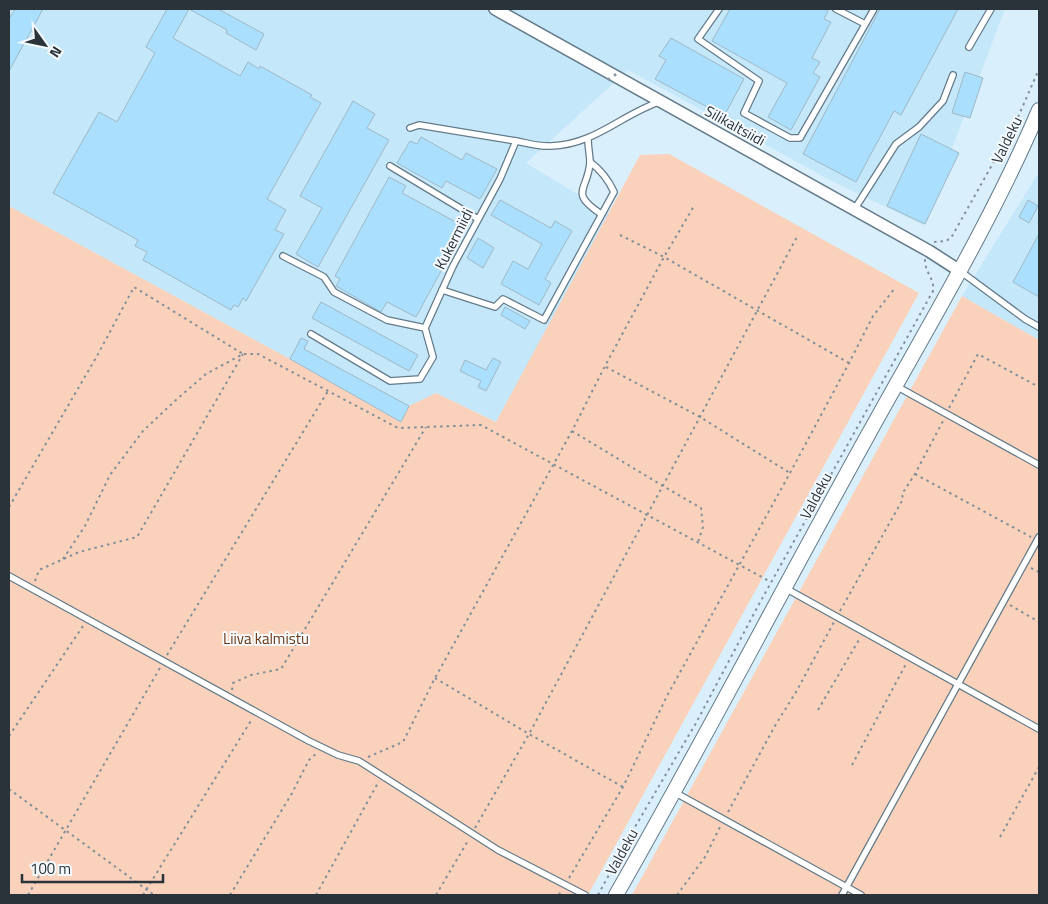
<svg xmlns="http://www.w3.org/2000/svg" width="1048" height="904" font-family="'Titillium Web',sans-serif">
<style>
.built{fill:#c5e7fa}
.green{fill:#fad2bb}
.building{fill:#aae0fe;stroke:#9fb8c6}
.lines{fill:none;stroke-linecap:round;stroke-linejoin:round}
.service-casing{stroke:#647b89;stroke-width:8}
.minor-casing{stroke:#647b89;stroke-width:14}
.tertiary-casing{stroke:#647b89;stroke-width:16}
.path{stroke:#808f99;stroke-width:2;stroke-dasharray:2.5 4;stroke-linecap:butt}
.service{stroke:#fff;stroke-width:5.5}
.minor{stroke:#fff;stroke-width:11}
.tertiary{stroke:#fff;stroke-width:14}
.rail{stroke:#8797a1;stroke-width:3;stroke-dasharray:2.5 5;stroke-linecap:butt}
.labels{text-anchor:middle;stroke-width:4;stroke-linejoin:round;paint-order:stroke}
.street-label{font-size:15px;fill:#293339;stroke:#f4fafd}
.park-label{font-size:15px;fill:#6c3814;stroke:#f4fafd}
</style>
<rect width="100%" height="100%" fill="#daeffc"/>
<!-- built -->
<g class="built">
<path d="M9,9H1005L923,225L830,180L628,70L526,163L609,213L497,422L436,393L401,422L290,359L9,206Z"/>
<path d="M1039,172V340L962,296Z"/>
</g>
<!-- green -->
<g class="green">
<path d="M669,154L919,293L588,895H9V206L290,359L401,422L409,406L436,393L496,422L640,155Z"/>
<path d="M962,296L1039,340V895H632Z"/>
</g>
<!-- building -->
<g class="building">
<path d="M15,9H43L9,71V19Z"/>
<path d="M167,9H218L264,34L256,50L226,33L227,30L189,9L173,38L240,76L248,62L259,69L260,66L312,95L310,97L321,103L267,199L286,210L275,230L284,234L246,301L243,298L238,307L234,305L231,310L143,260L147,252L135,246L138,240L53,193L99,112L117,122L155,53L146,47Z"/>
<path d="M730,9H824L828,11L824,19L831,22L812,58L820,62L813,73L820,77L791,130L768,117L787,83L712,41Z"/>
<path d="M880,9H958L901,115L894,111L856,182L803,154Z"/>
<path d="M671,38L744,79L724,116L655,79L666,60L659,56Z"/>
<path d="M965,72L983,78L970,118L952,113Z"/>
<path d="M353,101L375,114L367,128L389,140L318,267L296,254L322,208L300,196Z"/>
<path d="M921,134L959,153L925,224L887,206Z"/>
<path d="M421,137L462,160L466,153L497,169L480,199L446,181L442,188L397,163L410,141L417,144Z"/>
<path d="M389,177L406,186L402,193L465,227L416,317L387,302L381,312L336,286L340,279L335,276Z"/>
<path d="M500,200L551,228L555,221L572,231L545,279L551,283L539,305L501,284L513,261L528,269L542,244L491,215Z"/>
<path d="M1028,200L1038,206L1029,223L1019,217Z"/>
<path d="M1039,234V297L1013,282Z"/>
<path d="M478,238L494,248L483,268L467,258Z"/>
<path d="M321,302L418,355L409,371L312,318Z"/>
<path d="M505,307L530,321L525,329L501,315Z"/>
<path d="M301,338L308,341L304,349L409,406L401,422L290,359Z"/>
<path d="M493,358L501,362L486,391L478,387L481,381L460,371L465,360L486,370Z"/>
</g>
<g class="lines">
<!-- service casing -->
<g class="service-casing">
<g id="service">
<path d="M719,9L698,39L759,81L744,113L790,138H800L874,9"/>
<path d="M836,9L865,24"/>
<path d="M969,47L991,9"/>
<path d="M410,128L419,125L516,141"/>
<path d="M588,139C588,147 590,156 590,163C587,192 569,192 601,214"/>
<path d="M390,166L478,219"/>
<path d="M854,210L896,144L919,127L943,101L953,75"/>
<path d="M283,256L324,277L334,292L387,320L425,328"/>
<path d="M960,271L1025,319L1039,327"/>
<path d="M442,290L495,307L503,299L544,320L614,192C608,179 601,170 590,162"/>
<path d="M311,334L390,381L420,379L433,357L425,328L453,266L500,179L516,141C527,143 540,147 551,146C594,145 621,115 659,102"/>
<path d="M896,386L1039,465"/>
<path d="M9,576L309,741L338,755L359,761L498,850L585,895"/>
<path d="M785,588L1039,729"/>
<path d="M674,792L861,895"/>
<path d="M842,895L1039,537"/>
</g>
</g>
<!-- minor casing -->
<g class="minor-casing">
<path id="minor" d="M495,9L929,251L960,271"/>
</g>
<!-- tertiary casing -->
<g class="tertiary-casing">
<path id="tertiary" d="M616,895C703,743 783,588 868,435C927,328 991,223 1039,110"/>
</g>
<!-- path -->
<g class="path">
<path d="M620,235L664,257L849,363"/>
<path d="M934,242L946,241L951,238L1015,124L1039,69"/>
<path d="M606,367L700,417L790,473"/>
<path d="M949,408L978,354L1039,387"/>
<path d="M572,431L663,486L701,508L703,527L698,542"/>
<path d="M915,474L1031,537"/>
<path d="M9,507L97,356L134,287L243,354"/>
<path d="M63,559L85,526L110,475L143,431L177,399L206,374L243,354H258L398,428L481,425L771,582"/>
<path d="M1031,568L1039,572"/>
<path d="M35,581L39,570L79,552L137,537L243,354"/>
<path d="M1010,605L1039,622"/>
<path d="M840,611L903,499L902,494L915,474L943,421"/>
<path d="M167,655L328,391"/>
<path d="M435,678L529,734L623,787"/>
<path d="M232,690L233,683L251,675L281,669L426,427"/>
<path d="M818,710L860,638"/>
<path d="M9,736L83,626"/>
<path d="M368,757L403,742L435,678L572,431L605,366L664,257L694,206"/>
<path d="M852,765L906,664"/>
<path d="M9,789L154,895"/>
<path d="M728,812L776,724L796,692L834,622"/>
<path d="M475,828L529,734L798,235"/>
<path d="M1000,837L1039,767"/>
<path d="M569,878L623,787L667,696L790,473L849,363L873,316L895,288"/>
<path d="M28,895L160,668"/>
<path d="M143,895L252,719"/>
<path d="M230,895L291,795L309,760L317,753"/>
<path d="M316,895L379,781"/>
<path d="M436,895L469,839"/>
<path d="M559,895L561,890"/>
<path d="M598,895L635,827L696,723L758,606L933,291C935,279 924,271 925,259"/>
<path d="M677,895L705,857L721,825"/>
</g>
<!-- service -->
<use href="#service" class="service"/>
<!-- minor -->
<use href="#minor" class="minor"/>
<!-- tertiary -->
<use href="#tertiary" class="tertiary"/>
<!-- rail -->
<path class="rail" d="M608,80L619,72"/>
</g>
<g class="labels">
<!-- street labels -->
<g class="street-label">
<text transform="translate(735 126) rotate(29)" y="5">Silikaltsiidi</text>
<text transform="translate(1007 140) rotate(-64)" y="5">Valdeku</text>
<text transform="translate(454 239) rotate(-63)" y="5">Kukermiidi</text>
<text transform="translate(816 496) rotate(-62)" y="5">Valdeku</text>
<text transform="translate(622 852) rotate(-61)" y="5">Valdeku</text>
</g>
<!-- park labels -->
<g class="park-label">
<text x="266" y="644">Liiva kalmistu</text>
</g>
</g>
<!-- border -->
<rect width="1048" height="904" fill="none" stroke="#293339" stroke-width="20"/>
<!-- north arrow -->
<g transform="translate(45 45) rotate(123)" stroke="#f4fafd" stroke-width="4" paint-order="stroke">
<path d="M0-4L9 19L0 12L-9 19Z" fill="#293339"/>
<text y="-8" font-size="14" font-weight="bold" text-anchor="middle" fill="#293339">N</text>
</g>
<!-- scale -->
<path d="M22 874v8h141v-8" fill="none" stroke="#293339" stroke-width="2.5"/>
<text x="30" y="874" font-size="15" fill="#293339" stroke="#f4fafd" stroke-width="4" paint-order="stroke">100 m</text>
</svg>
